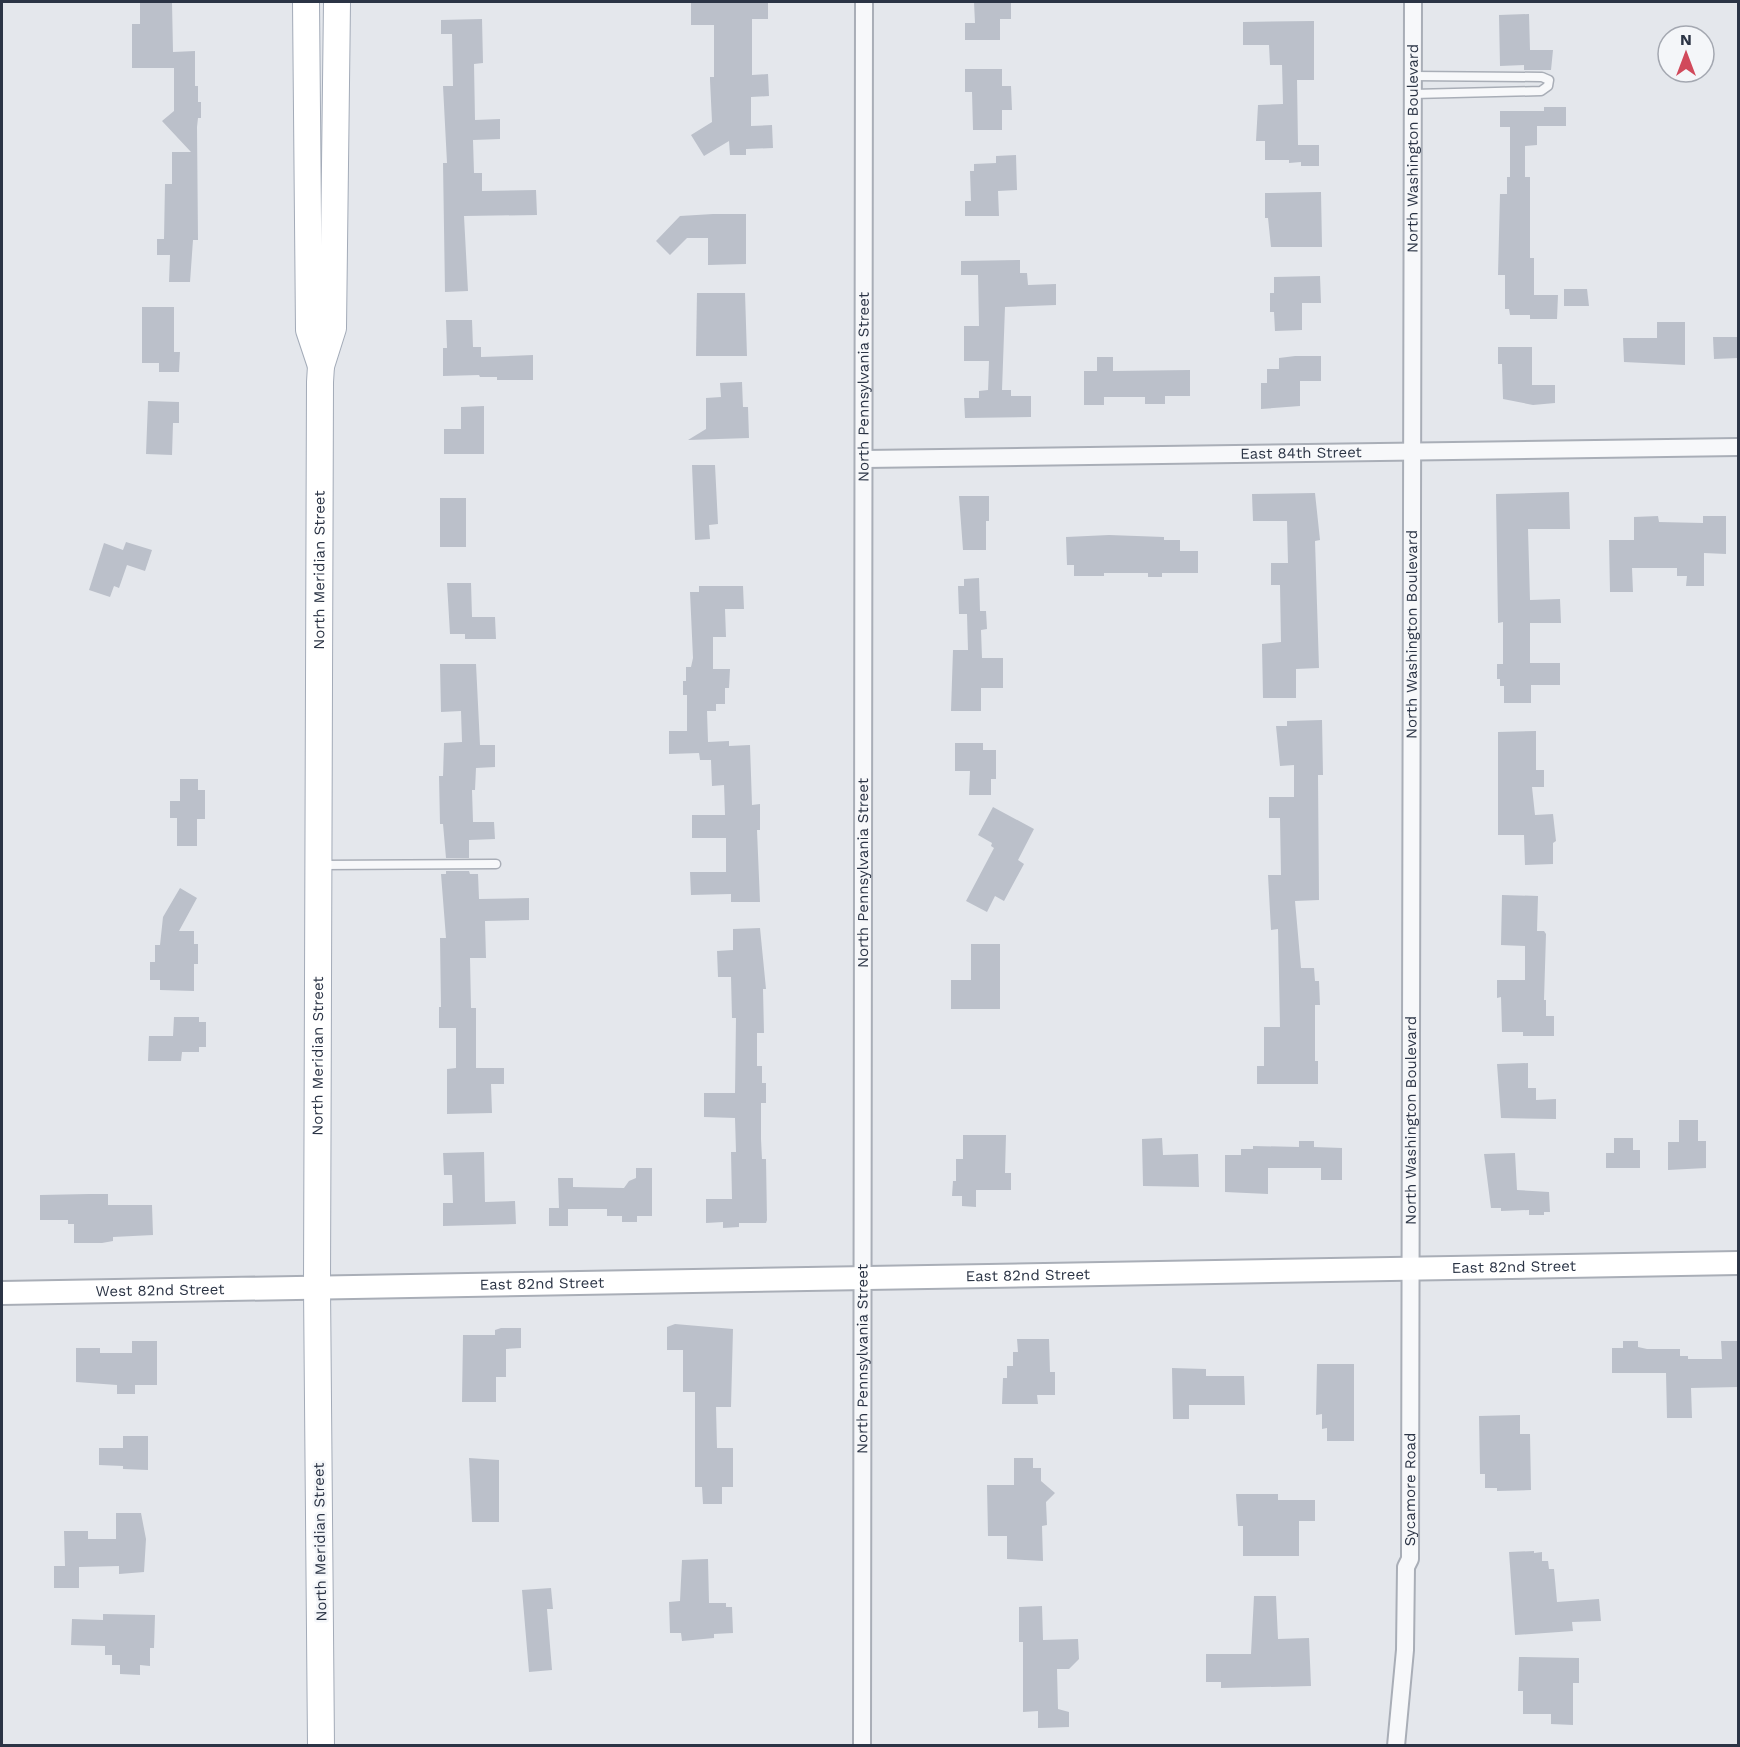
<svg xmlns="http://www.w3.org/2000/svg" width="1740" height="1747" font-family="'Work Sans',sans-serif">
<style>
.building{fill:#bbc0ca}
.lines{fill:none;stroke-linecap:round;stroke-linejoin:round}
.lane-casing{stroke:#a9aeb7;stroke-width:11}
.street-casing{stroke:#a9aeb7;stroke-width:20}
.secondary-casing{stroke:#a9aeb7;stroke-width:26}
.primary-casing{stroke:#a3abb8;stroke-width:28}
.lane{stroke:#f7f8fa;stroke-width:8}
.street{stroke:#f7f8fa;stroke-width:16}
.secondary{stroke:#fff;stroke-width:22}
.primary{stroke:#fff;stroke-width:26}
.labels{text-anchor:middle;stroke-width:5;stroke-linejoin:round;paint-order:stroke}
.street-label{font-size:15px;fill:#2b3445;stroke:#f4f6f9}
</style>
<rect width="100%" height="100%" fill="#e4e7ec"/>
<!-- building -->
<g class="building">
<path d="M140,2H172L173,52L195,51V86H198V102H201V118H198L197,127L198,240H193L190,282H169L170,255H157V239H164L165,184H172V152H191L162,121L174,111V68H132V24H140Z"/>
<path d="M768,2V19H752V75L768,74L769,96L751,97V126L772,125L773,148L746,149V155H730L729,141L704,156L691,135L712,122L710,80V77H714V25H691V3Z"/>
<path d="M974,2H1011V19H1000V40H965V23H975Z"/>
<path d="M1529,14L1530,50H1553L1551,70H1524V65L1500,66L1499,15Z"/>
<path d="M482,19L483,63L474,64L475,120L500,119V139L473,140L474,173H482V191L536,190L537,215L464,216L468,291L445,292L443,163H447L443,86H453L452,34H441V20Z"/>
<path d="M1314,21V80H1297L1298,145H1319V166H1301V162L1289,163V160H1265V141H1256L1258,105L1283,104L1282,65H1270L1269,45H1243V22Z"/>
<path d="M965,69H1002V86H1011L1012,110H1002V130H973L972,92H965Z"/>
<path d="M1544,107H1566V126H1537V145L1525,146V177H1530V258H1534V295H1558L1557,319H1530V315H1510L1509,309H1505V275H1498L1500,194H1507V177H1510V127H1500V111H1544Z"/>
<path d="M1016,155L1017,190L998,191L999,216H965V201H971L970,171H974V164L996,163V156Z"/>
<path d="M1321,192L1322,247H1271L1268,218H1265V193Z"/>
<path d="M713,214H746V264L708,265V238H687L670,255L656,241L680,216Z"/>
<path d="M1020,260V273H1027L1028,285L1056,284V305L1005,307L1002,390H1011V396H1031V417L965,418L964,398H979V391L988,390L989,361H964V326H979L978,275H961V261Z"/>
<path d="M1320,276L1321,303H1302V330L1275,331L1274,312H1270V293H1274V277Z"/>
<path d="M1564,289H1587L1589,306H1564Z"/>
<path d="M697,293H745L747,356H696Z"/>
<path d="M142,307H174V352H180L179,372H159V363H142Z"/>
<path d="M446,320H472L473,347H481V357L533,355V380H497V377H480L479,375L443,376V348H447Z"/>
<path d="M1657,322H1685V365L1624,362L1623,338H1657Z"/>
<path d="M1713,337H1738V358L1714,359Z"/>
<path d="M1498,347H1532V385H1555V403L1533,405L1503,399L1502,364H1498Z"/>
<path d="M1295,356H1321V381H1300V406L1261,409V383H1267V369H1279V358Z"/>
<path d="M1097,357H1113V371L1190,370V396H1165V404H1145V397H1104V405H1084V371H1097Z"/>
<path d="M742,382L743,407H748L749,438L688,440L706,429V398L721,397L720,383Z"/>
<path d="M148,401L179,402V423H173L172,455L146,454Z"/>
<path d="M484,406V454H444V429H461V407Z"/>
<path d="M692,465H715L718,524L709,525L710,539L695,540Z"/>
<path d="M1569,492L1570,529H1528L1530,600L1560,599L1561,623H1530V663H1560V685H1531V703H1504V686H1500V679H1497V664H1503V622L1498,623L1496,494Z"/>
<path d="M1315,493L1320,540L1315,541L1319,668L1296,669V698H1263L1262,644L1281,642L1280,585H1271V563H1288L1287,521H1253L1252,494Z"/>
<path d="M959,496H989V521H986V550H963Z"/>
<rect x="440" y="498" width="26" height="49"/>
<path d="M1658,516L1659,522L1703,523V516H1726V554L1704,553V586H1686L1687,576H1677V568H1632L1633,592H1610L1609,540H1634V517Z"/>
<path d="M1109,535L1164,537V540H1180V551H1198V573H1162V577H1148V573H1104V576H1074V565H1067L1066,537Z"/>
<path d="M126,542L152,550L145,571L127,565L119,588L114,586L110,597L89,590L104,543L123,550Z"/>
<path d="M979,578L980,611H986L987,629L981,630L982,658H1003V688H981V711H951L953,650H968L967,614H959L958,586H964V579Z"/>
<path d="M447,583H471L472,617H495L496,639H465V634H450Z"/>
<path d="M699,586H743L744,609H725L726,637H713V669H730L729,688H725V704H716V711H707L708,742L729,741V746L750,745L752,805L760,804V830H757L760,902H731V894L691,895L690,872H726V838H692V815H725L724,785L712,786L711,760H700L699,753L669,754V731H687V695H683V681H686V667H691L693,658L690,592H699Z"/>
<path d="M440,664H476L480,745H495V767L476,768L475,790H472L473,822H494L495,839L469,840V858H446L443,824H440L439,776H443L444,743L462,742L461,711L441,712Z"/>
<path d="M1322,720L1323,775H1318L1319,900L1295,901L1301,968H1314L1315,981H1319L1320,1005H1315V1061H1318V1084H1257V1066H1264V1027H1280L1278,929L1271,930L1268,875H1281L1280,818H1269V797H1294V765L1280,766L1276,726H1287V721Z"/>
<path d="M1536,731V770H1544V787H1532L1535,815L1553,814L1556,841L1553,843V864L1525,865L1524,835H1498V732Z"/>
<path d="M955,743H983V750H996V779H991V795H969L970,771H955Z"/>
<path d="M180,779H198V790H205V819H197V846H177V818H170V801H180Z"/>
<path d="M993,807L1034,829L1018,860L1024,864L1004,901L995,896L987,912L966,901L994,848L991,846L992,843L978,835Z"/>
<path d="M446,871H469L470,874H478L479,899L529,898V920L485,921L486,958H470L471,1008H476V1068H504V1084H491L492,1113L447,1114V1069L456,1068V1028H439V1007H441L440,938H446L441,874H446Z"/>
<path d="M180,888L197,898L179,931H194V944H198V964H194V991L160,990V980H150V962H155V945H160L163,917Z"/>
<path d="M1502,895L1538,896L1537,931H1544L1546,934L1544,1000H1546V1016H1554V1036H1523V1032H1502L1501,997L1497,998V980H1525V946L1501,945Z"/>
<path d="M760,928L766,989H763L764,1033H757V1066H762V1083H766V1103H761V1139L762,1159H766L767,1220L766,1223H739V1227L723,1228V1222L706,1223V1199H732L731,1152H736L735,1118L704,1117V1093H735L736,1018H732L731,977H718L717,951L733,950V929Z"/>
<path d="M971,944H1000V1009H951V980H971Z"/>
<path d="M174,1017H199V1022H206V1047H199V1052H182L181,1061H148L149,1036H173Z"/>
<path d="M1528,1063V1088H1536V1100L1556,1099V1119L1501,1118L1497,1064Z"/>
<path d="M1679,1120H1698V1141H1706V1168L1668,1170V1142H1679Z"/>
<path d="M963,1135H1006L1005,1173H1011V1190H976V1207L962,1206V1196H952L953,1181H956V1159H963Z"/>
<path d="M1162,1138L1163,1155L1198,1154L1199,1187L1143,1186L1142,1139Z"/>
<path d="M1614,1138H1633V1150H1640V1168H1606V1153H1614Z"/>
<path d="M1299,1141H1314V1147L1342,1148V1180H1321V1168H1268V1194L1225,1192V1155H1241V1149H1253V1146L1299,1147Z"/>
<path d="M484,1152L485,1202L515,1201L516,1224L443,1226V1203H453L452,1175H444L443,1153Z"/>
<path d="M1515,1153L1517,1190L1549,1192L1550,1212H1544V1215H1529V1210L1501,1211V1208H1491L1484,1154Z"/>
<path d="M636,1168H652V1216H637V1222H622V1216H607V1209H568V1226H549V1208H559L558,1178H573V1187L624,1188L629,1181L636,1178Z"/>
<path d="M89,1194H108V1205H152L153,1235L113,1237V1241L102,1243H74V1224H68V1220H40V1195Z"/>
<path d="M675,1324L733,1329L731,1407H716L717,1448H733V1487H722V1504H703L702,1487H695V1392H683V1350H667V1327Z"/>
<path d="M501,1328H521V1348L506,1349V1377H496V1402H462L463,1335H495V1330Z"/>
<path d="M1017,1339H1049L1050,1372H1055V1395H1037L1038,1404H1002L1003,1378H1007V1366H1013V1352H1018Z"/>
<path d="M132,1341H157V1385H135V1394H117V1385L76,1382V1348H100V1353H132Z"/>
<path d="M1623,1341H1638V1347L1647,1349H1680V1356H1688V1359H1722L1721,1341H1738V1387L1691,1388L1692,1418H1667L1666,1373H1612V1348H1623Z"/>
<path d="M1317,1364H1354V1441H1327V1428L1322,1429V1414L1316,1415Z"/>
<path d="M1172,1368L1206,1369V1376H1244L1245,1405H1189V1419H1173Z"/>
<path d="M1520,1415V1434H1530L1531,1490L1497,1491V1488H1485V1474H1480L1479,1416Z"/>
<path d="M123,1436H148V1470L123,1469V1466L99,1465V1448H123Z"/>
<path d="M469,1458L499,1460V1522H472Z"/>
<path d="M1014,1458H1033V1468H1041V1481L1055,1493L1046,1502L1047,1525L1042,1526L1043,1561L1007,1559V1536H988L987,1485H1014Z"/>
<path d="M1236,1494H1278V1500H1315V1521H1299V1556H1243V1526H1238Z"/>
<path d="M116,1513H141L146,1539L144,1572L119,1574V1566L79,1567V1588H54V1566H65L64,1531H88V1539H116Z"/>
<path d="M1534,1551V1553L1542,1552V1561H1548L1549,1569H1554L1557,1602L1599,1599L1601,1621L1572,1622L1573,1631L1515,1635L1509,1552Z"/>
<path d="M708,1559L709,1603H726V1607H732L733,1633L714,1634V1638L682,1641L681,1633H670L669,1602L680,1601L682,1560Z"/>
<path d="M551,1588L553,1609H547L552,1670L529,1672L522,1590Z"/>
<path d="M1254,1596H1276L1278,1639L1309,1638L1311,1686L1221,1688V1682H1206V1654H1251Z"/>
<path d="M1042,1606L1043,1640L1078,1639L1079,1659L1069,1669H1057L1058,1709L1069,1712V1727L1038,1728V1711L1023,1712V1642H1019V1607Z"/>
<path d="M103,1614L155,1615L154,1648H150V1666L140,1665V1675L120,1674V1665H112V1655H105V1646L71,1645L72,1619L103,1620Z"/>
<path d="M1519,1657L1579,1658V1683H1573V1725L1551,1724V1714H1523V1691H1518Z"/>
</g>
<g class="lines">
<!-- lane casing -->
<g class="lane-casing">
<g id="lane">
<path d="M1413,76L1542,77L1549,80L1548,86L1541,91L1413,94"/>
<path d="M321,865L496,864"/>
</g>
</g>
<!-- street casing -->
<g class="street-casing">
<g id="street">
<path id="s1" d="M865,459L1738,447"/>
<path id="s2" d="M862,1746L864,2"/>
<path id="s3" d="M1396,1746L1405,1650L1406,1567L1410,1559L1413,2"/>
</g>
</g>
<!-- secondary casing -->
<g class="secondary-casing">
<g id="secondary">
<path id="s4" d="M2,1293L1738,1263"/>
</g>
</g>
<!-- primary casing -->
<g class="primary-casing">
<g id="primary">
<path d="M306,2L309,330L321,366"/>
<path id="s5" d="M321,1746L317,1287L320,382L321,366L333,328L337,2"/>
</g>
</g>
<!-- lane -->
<use href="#lane" class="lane"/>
<!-- street -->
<use href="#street" class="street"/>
<!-- secondary -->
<use href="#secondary" class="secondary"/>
<!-- primary -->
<use href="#primary" class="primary"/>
</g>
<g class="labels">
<!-- street labels -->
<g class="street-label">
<text dy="5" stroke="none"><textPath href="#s3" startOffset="1599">North Washington Boulevard</textPath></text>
<text dy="5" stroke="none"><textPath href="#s2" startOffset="1359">North Pennsylvania Street</textPath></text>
<text dy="5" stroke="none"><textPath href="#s1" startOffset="436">East 84th Street</textPath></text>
<text dy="5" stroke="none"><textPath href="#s5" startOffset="1176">North Meridian Street</textPath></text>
<text dy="5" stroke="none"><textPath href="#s3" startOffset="1113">North Washington Boulevard</textPath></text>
<text dy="5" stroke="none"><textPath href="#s2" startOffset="873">North Pennsylvania Street</textPath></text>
<text dy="5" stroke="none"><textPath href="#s5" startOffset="690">North Meridian Street</textPath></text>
<text dy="5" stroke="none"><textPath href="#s3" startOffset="627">North Washington Boulevard</textPath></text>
<text dy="5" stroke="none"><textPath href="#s4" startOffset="1512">East 82nd Street</textPath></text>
<text dy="5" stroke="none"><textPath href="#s4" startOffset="1026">East 82nd Street</textPath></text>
<text dy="5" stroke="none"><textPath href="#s4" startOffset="540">East 82nd Street</textPath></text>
<text dy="5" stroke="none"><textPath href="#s4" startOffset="158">West 82nd Street</textPath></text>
<text dy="5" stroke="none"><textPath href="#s2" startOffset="387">North Pennsylvania Street</textPath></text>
<text dy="5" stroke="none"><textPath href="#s3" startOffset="258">Sycamore Road</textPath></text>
<text transform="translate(320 1542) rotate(-91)" y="5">North Meridian Street</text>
</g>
</g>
<!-- border -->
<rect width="1740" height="1747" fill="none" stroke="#2b3445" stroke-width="6"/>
<!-- north arrow -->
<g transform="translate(1686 54)"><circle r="28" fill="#f4f6f9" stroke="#a4a8b1" stroke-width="1.5"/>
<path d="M0-4.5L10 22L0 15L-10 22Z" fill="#d1495b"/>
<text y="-9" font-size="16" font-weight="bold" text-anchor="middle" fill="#2b3445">N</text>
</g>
</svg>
